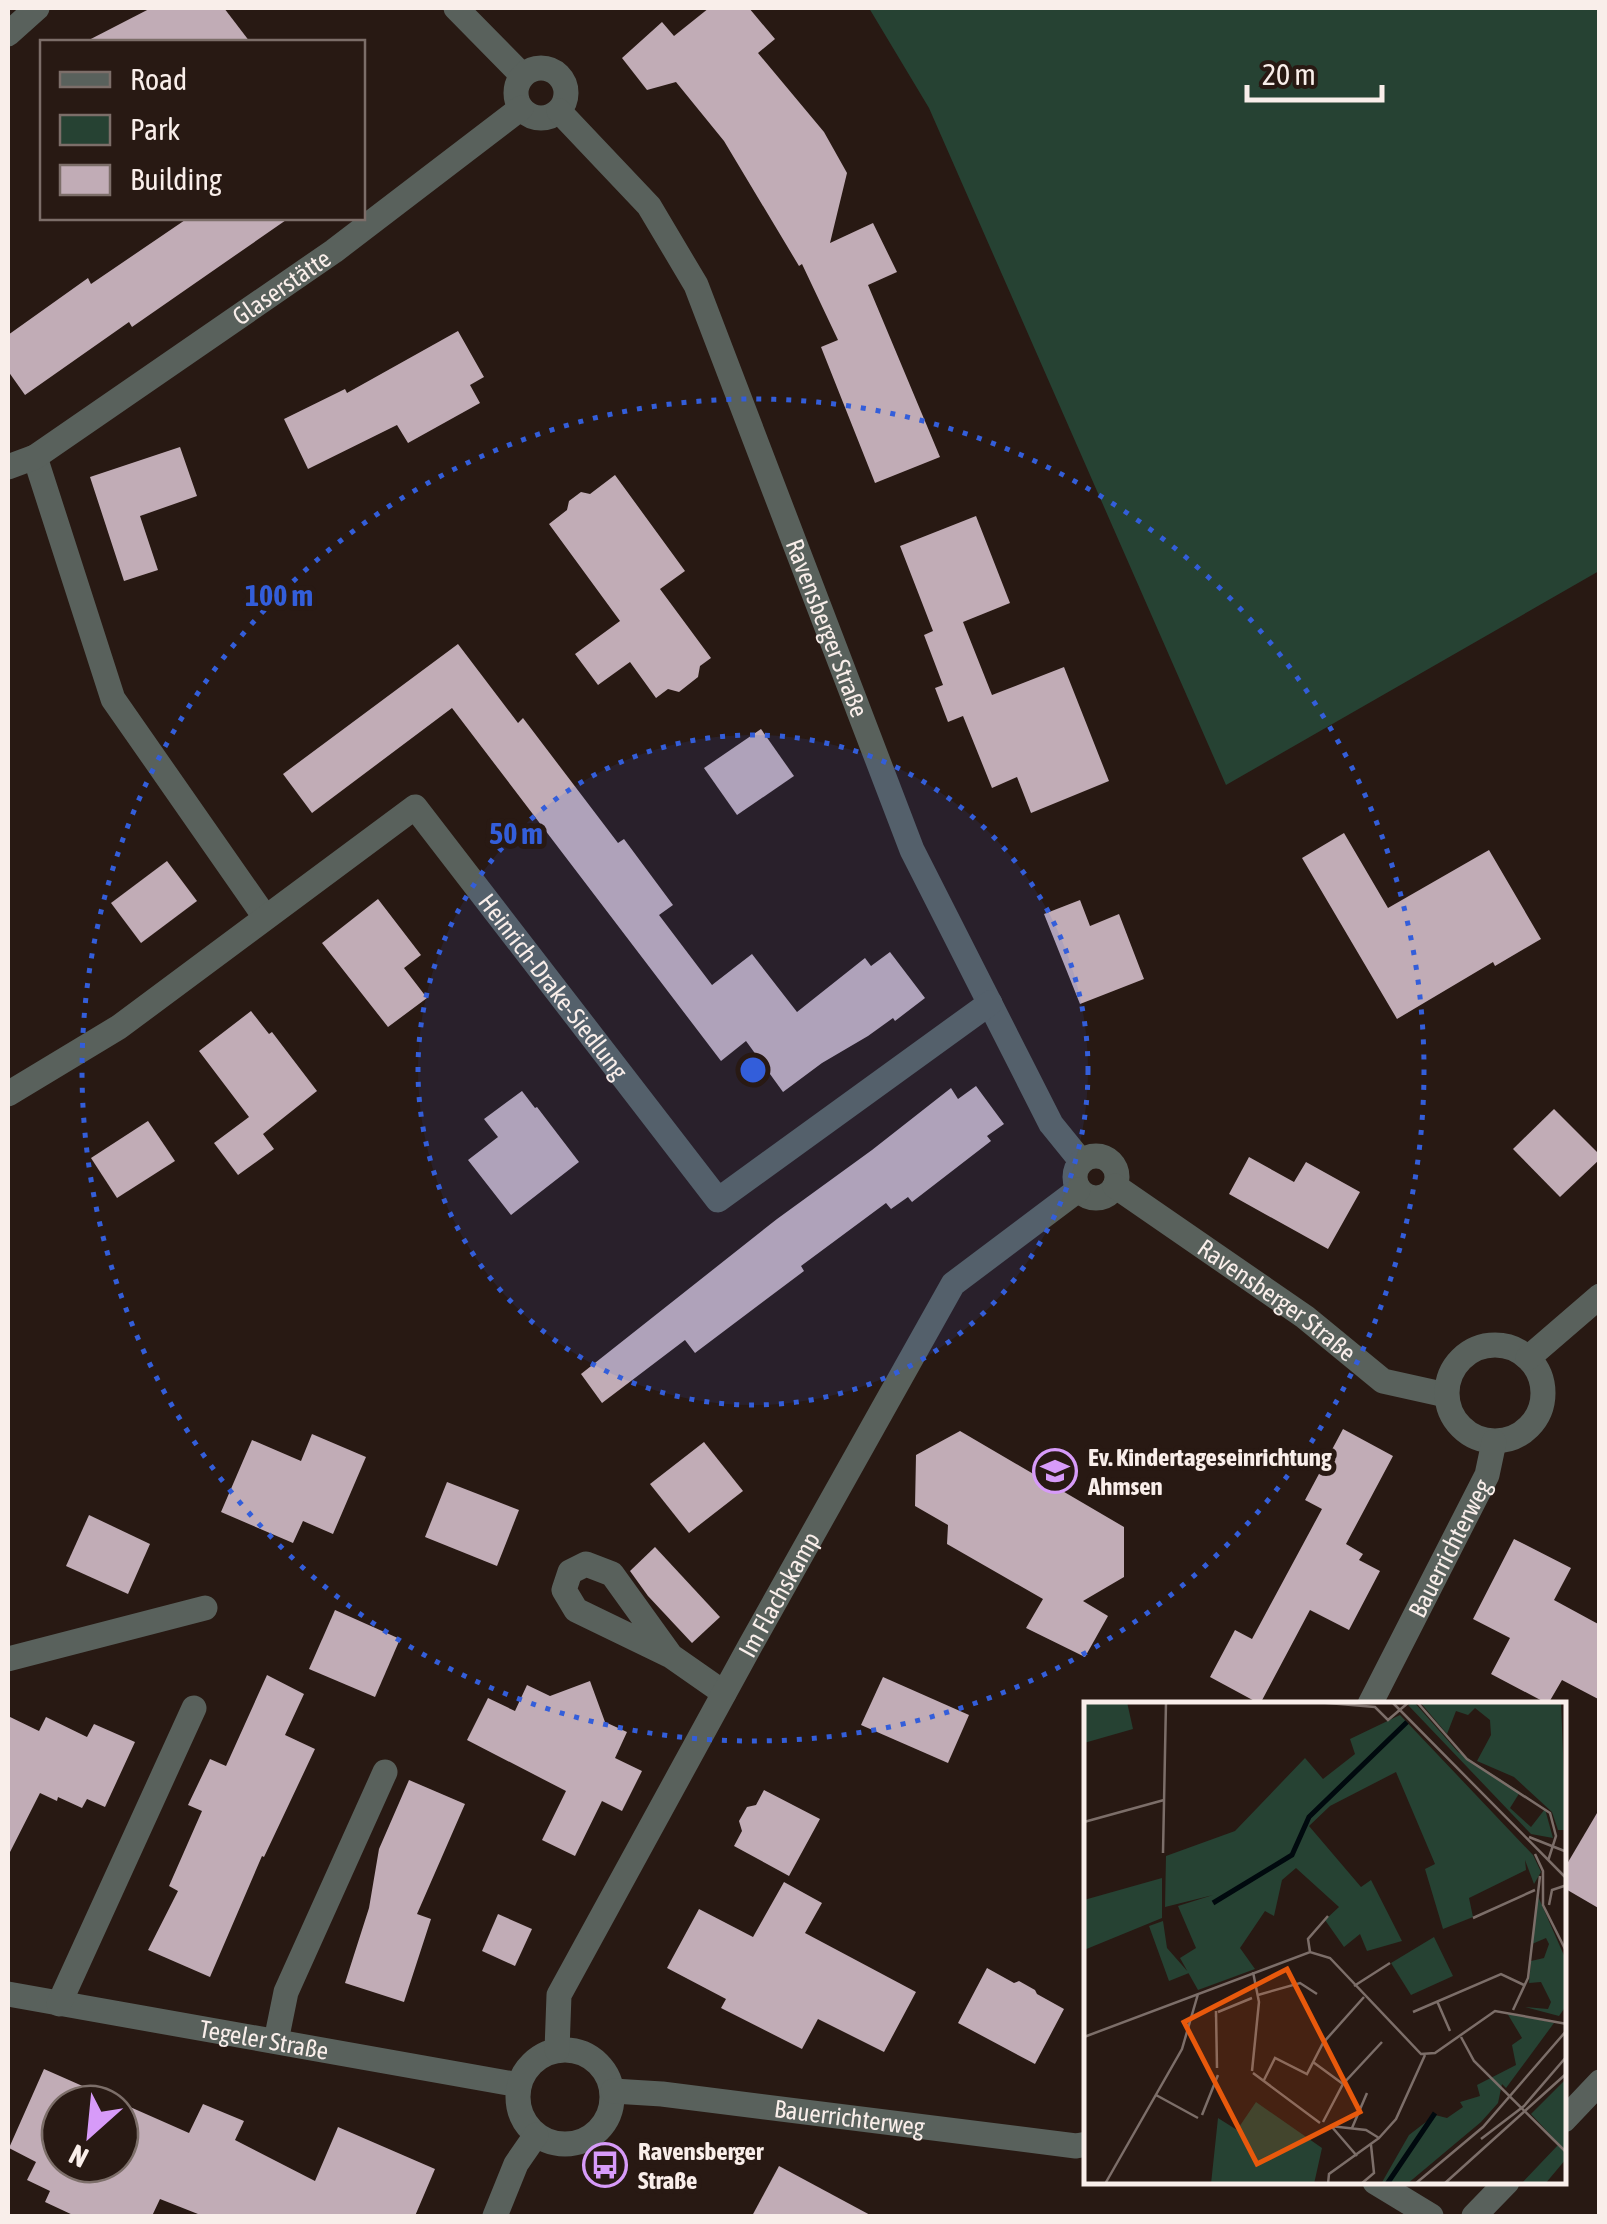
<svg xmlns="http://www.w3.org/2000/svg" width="1607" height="2224" font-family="'Asap Condensed',sans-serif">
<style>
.green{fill:#264233}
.building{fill:#c1acb6;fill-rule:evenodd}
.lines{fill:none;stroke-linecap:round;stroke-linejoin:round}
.minor{stroke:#59615c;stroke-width:25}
.ring{fill:none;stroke:#335eda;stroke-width:5;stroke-dasharray:5 10}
.labels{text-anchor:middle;stroke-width:10;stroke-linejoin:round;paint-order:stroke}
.street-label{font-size:25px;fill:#f9eeea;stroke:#281913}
.poi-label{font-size:25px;font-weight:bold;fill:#f9eeea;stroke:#281913;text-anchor:start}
.inset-river{fill:none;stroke:#00090e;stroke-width:5}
.inset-road{fill:none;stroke:#7c6e69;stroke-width:2.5}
.view{fill:#e8590c;fill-opacity:0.15;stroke:#e8590c;stroke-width:5}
.inset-edge{fill:none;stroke:#f9eeea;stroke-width:5}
.centre{fill:#335eda;stroke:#281913;stroke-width:5}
.ring-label{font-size:30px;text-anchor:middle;font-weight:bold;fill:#335eda;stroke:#281913;stroke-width:10;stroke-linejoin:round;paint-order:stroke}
</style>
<rect width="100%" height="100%" fill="#281913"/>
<!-- green -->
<path class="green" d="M869,8H1599V571L1226,785L929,108Z"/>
<!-- building -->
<g class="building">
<path d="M151,8H224L250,42H85Z"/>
<path d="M709,8H749L775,39L758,53L824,132L847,173L830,243L873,223L897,272L868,285L940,457L875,483L821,347L838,340L802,264L799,266L724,141L676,82L647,90L622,58L662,22L674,36Z"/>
<path d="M188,218H289L132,327L129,322L25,395L8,371V335L88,278L91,284Z"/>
<path d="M458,331L484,377L470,385L480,403L408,443L397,425L308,469L284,419L345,389L347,393Z"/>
<path d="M180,447L197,496L140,516L158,570L124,581L90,477Z"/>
<path d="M615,475L685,571L660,589L711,658L700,666L698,677L679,692L668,689L656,698L630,662L598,685L575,654L620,621L549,524L567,510L569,501L581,492L590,494Z"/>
<path d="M976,516L1010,603L963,622L992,695L1064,667L1109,781L1031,813L1017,777L992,788L963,716L948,722L935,688L943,685L924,635L933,631L900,546Z"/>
<path d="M458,644L518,723L523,718L618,843L624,839L673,905L659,915L712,985L752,954L797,1012L865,958L871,966L890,952L925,998L895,1021L893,1018L868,1036L822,1063L783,1092L746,1041L721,1061L452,708L312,813L283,774Z"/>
<path d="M761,729L794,776L737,815L704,768Z"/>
<path d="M1344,833L1388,908L1489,850L1541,939L1495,966L1493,962L1397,1019L1302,858Z"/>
<path d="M167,861L197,901L141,943L111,903Z"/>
<path d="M378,899L421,955L404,968L427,998L388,1027L322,943Z"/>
<path d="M1080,900L1090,926L1119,914L1144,979L1080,1004L1044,914Z"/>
<path d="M251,1011L269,1034L272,1032L317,1091L263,1134L274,1149L238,1175L214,1143L249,1117L199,1051Z"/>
<path d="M976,1086L1004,1124L987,1136L991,1141L912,1202L908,1197L891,1209L886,1203L801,1266L804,1271L695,1353L685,1340L602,1403L581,1374L777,1219L872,1150L951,1088L958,1099Z"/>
<path d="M522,1091L535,1108L537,1107L579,1162L511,1215L468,1160L498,1137L484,1119Z"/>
<path d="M1554,1109L1600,1155V1159L1560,1197L1513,1149Z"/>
<path d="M148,1121L175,1161L117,1198L91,1158Z"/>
<path d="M1249,1157L1294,1182L1306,1162L1360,1192L1328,1249L1229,1194Z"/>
<path d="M1343,1429L1393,1456L1346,1544L1363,1554L1359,1560L1380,1571L1349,1630L1310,1610L1260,1704L1210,1677L1235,1630L1252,1639L1322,1509L1305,1500Z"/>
<path d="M960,1431L1124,1527V1577L1083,1601L1108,1616L1085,1657L1026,1628L1043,1599L947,1544L948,1525L915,1506L916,1455Z"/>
<path d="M312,1434L366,1457L333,1534L303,1521L293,1543L221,1512L252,1440L301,1461Z"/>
<path d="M704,1442L743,1491L689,1533L650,1484Z"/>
<path d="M447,1482L519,1510L497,1566L425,1537Z"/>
<path d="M89,1515L150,1544L128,1594L66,1566Z"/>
<path d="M1514,1539L1571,1568L1554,1600L1600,1625V1700L1562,1680L1548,1704L1491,1674L1510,1638L1473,1619Z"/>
<path d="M655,1547L720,1617L692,1643L648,1596L630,1571Z"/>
<path d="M335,1610L400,1639L375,1697L309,1669Z"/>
<path d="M267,1675L304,1694L285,1735L315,1749L264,1857L262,1856L210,1977L148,1950L178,1891L169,1886L202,1811L188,1805L210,1759L226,1766Z"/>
<path d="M883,1677L969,1715L948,1763L861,1725Z"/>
<path d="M590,1681L605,1722L627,1732L615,1758L642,1771L622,1811L602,1801L575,1856L542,1840L566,1791L467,1740L488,1698L515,1711L527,1685L550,1696Z"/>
<path d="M8,1716L39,1731L46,1717L87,1737L94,1724L135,1742L105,1807L87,1799L82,1808L58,1797L57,1801L40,1793L8,1856Z"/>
<path d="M409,1780L465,1804L417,1914L431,1919L404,2002L345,1983L369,1908L379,1849Z"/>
<path d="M764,1790L820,1819L789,1876L734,1846L742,1831L739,1821L747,1807L756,1805Z"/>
<path d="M1600,1808V1909L1564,1888V1869Z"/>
<path d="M784,1882L822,1903L805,1933L916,1992L884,2052L818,2019L802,2049L721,2008L726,1999L667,1968L699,1909L753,1937Z"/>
<path d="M498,1914L532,1929L515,1966L482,1951Z"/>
<path d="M987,1968L1014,1983L1019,1981L1035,1990L1037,1994L1064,2009L1035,2064L958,2023Z"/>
<path d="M44,2069L189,2133L203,2104L244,2121L235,2140L315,2181L338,2127L435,2169L415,2216H203L160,2199L152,2216H75L45,2202L50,2191L27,2180L36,2162L9,2148ZM60,2104H120V2164H60Z"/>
<path d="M779,2166L872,2216H752Z"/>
</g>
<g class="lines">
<!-- minor -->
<g class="minor">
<path d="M456,8L522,75"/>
<path d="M8,34L37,8"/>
<circle cx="541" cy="93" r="25"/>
<path id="s1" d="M559,111L649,206L696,285L912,850L1051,1124L1081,1161"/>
<path d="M35,457L113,699L265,917"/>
<path id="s2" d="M8,467L35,457L334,251L521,108"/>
<path id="s3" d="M8,1094L119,1027L415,807L718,1200L990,1003"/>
<circle cx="1096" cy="1177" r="21"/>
<path id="s4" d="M1115,1186L1305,1317L1383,1381L1446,1395"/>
<circle cx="1495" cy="1393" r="48"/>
<path d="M1528,1358L1600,1296"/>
<path d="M671,1656L576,1610L564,1590L570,1572L586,1564L612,1574L671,1656L724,1693"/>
<path d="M8,1659L205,1608"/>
<path id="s5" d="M1370,1704L1487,1475L1494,1442"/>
<path id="s6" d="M8,1994L519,2085"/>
<path d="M59,2004L194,1708"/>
<path d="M276,2041L286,1992L385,1772"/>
<circle cx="565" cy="2097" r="47"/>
<path id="s7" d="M557,2050L559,1995L750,1646L953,1284L1078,1190"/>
<path id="s8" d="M613,2091L662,2094L1076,2146L1087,2144"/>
<path d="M1564,2120L1600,2082"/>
<path d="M1375,2182L1431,2216"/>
<path d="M495,2216L516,2164L536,2135"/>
<path d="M1474,2216L1507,2182"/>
</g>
</g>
<!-- distance rings -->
<circle cx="753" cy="1070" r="335" fill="#335eda" fill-opacity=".12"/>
<g class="ring">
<circle cx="753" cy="1070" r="335"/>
<circle cx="753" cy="1070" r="671"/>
</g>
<!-- icons -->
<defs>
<g id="school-ring" transform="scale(2.25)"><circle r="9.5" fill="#281913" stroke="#d79bf9" stroke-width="1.5"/><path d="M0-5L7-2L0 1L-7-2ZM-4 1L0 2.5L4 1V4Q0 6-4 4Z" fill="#d79bf9"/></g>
<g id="bus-ring" transform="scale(2.25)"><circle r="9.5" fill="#281913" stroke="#d79bf9" stroke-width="1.5"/><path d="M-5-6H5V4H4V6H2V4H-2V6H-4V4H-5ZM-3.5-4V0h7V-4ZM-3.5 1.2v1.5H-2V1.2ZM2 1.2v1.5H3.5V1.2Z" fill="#d79bf9"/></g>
</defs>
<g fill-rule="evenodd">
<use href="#school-ring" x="1055" y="1471"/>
<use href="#bus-ring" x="605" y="2165"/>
</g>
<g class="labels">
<!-- street labels -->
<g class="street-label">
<text dy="9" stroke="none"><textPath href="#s2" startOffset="328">Glaserstätte</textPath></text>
<text dy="9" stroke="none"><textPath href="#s1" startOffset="590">Ravensberger Straße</textPath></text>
<text dy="9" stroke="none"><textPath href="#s3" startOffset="725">Heinrich-Drake-Siedlung</textPath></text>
<text dy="9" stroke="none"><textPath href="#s4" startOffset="198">Ravensberger Straße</textPath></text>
<text dy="9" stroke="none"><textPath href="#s5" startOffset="175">Bauerrichterweg</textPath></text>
<text dy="9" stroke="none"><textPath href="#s7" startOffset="512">Im Flachskamp</textPath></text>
<text dy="9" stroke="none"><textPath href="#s6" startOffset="260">Tegeler Straße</textPath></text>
<text dy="9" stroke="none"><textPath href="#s8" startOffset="238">Bauerrichterweg</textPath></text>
</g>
<!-- poi labels -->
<g class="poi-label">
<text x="1088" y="1466">Ev. Kindertageseinrichtung<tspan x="1088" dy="29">Ahmsen</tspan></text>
<text x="638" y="2160">Ravensberger<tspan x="638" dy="29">Straße</tspan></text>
</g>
</g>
<!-- overview -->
<g transform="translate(1084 1702)">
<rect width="482" height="482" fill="#281913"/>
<path d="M0,0H43L49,27L0,41ZM330,0L374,50L436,90L426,106L447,125L461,107L469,136L447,132L324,3ZM336,0H477L482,128H474L468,110L430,75L393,59L407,33L406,18L391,6L384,13L372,9L363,32ZM316,13L449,153L457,170L450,182L441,158L442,168L385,196L389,215L359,227L341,167L351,162L312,70L246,104L225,124L277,185L287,178L318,239L283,249L276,232L260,245L241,218L255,205L212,166L198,178L190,214L181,209L156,246L171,267L114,288L96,256L112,246L94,204L129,193L81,205L82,154L151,129L221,56L239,77L271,52L266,37ZM78,176V216L0,248V198ZM453,192L482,258V304L475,314L441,305L464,307L467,300L457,280L445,281L447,259L460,256L465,242L462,236L448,242ZM79,219L83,246L105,271L85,279L65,224ZM350,235L369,274L327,293L307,261ZM423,311L470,321L422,386L418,382L414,401L397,420L323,482H297L325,433L351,413L363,416L379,405L376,400L396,394L393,383L432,363L428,343L438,336ZM482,377V457L461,482H437L475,442L447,412ZM172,400L238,446L230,482H127L134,416L153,428Z" fill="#264233"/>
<path class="inset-river" d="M129,201L208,153L225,115L323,20M303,482L351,411"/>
<path class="inset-road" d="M232,0L291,5L304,18L325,0M308,0L483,177M333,0L383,57L466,111L472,134L464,159M0,120L80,98M445,135L483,150M79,151L82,0M451,152L459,169V203L483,251M465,203L468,188L483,183M389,216L451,188M226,250L224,237L244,214M270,284L306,261M174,293L216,281L233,292M353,299L366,329M429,308L444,276L456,174M134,310L168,296M329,310L417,272L440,283M132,315V309L133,366M0,335L226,250L246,256L337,352L351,351L411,309L483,322M377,335L390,359L483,451M229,360L259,382M168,369L175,300L169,270M169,371L236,421M180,378L191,356L223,372L239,341L280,295M72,393L114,416M118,413L134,373M239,420L259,382L298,340M246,424L282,428L295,436L312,417L341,353M248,425L273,454M268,426L283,391M397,437L440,404L483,354M21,482L98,347L114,292M244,482L245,472L295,436M277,482L290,471L287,443M331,482L399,425L483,328M360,482L483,371"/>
<path class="view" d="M203,267L276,410L173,462L100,320Z"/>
<rect width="482" height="482" class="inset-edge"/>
</g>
<circle cx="753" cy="1070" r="15" class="centre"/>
<g class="ring-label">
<text x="279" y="606">100 m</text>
<text x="516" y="844">50 m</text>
</g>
<!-- border -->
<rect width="1607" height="2224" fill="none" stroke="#f9eeea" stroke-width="20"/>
<!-- legend -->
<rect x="40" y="40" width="325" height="180" fill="#281913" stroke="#7c6e69" stroke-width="2.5"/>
<rect x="60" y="72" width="50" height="15" fill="#59615c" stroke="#7c6e69" stroke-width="2.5"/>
<text x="130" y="90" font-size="30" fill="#f9eeea">Road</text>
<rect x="60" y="115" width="50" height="30" fill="#264233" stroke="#7c6e69" stroke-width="2.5"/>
<text x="130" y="140" font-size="30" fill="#f9eeea">Park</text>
<rect x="60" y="165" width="50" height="30" fill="#c1acb6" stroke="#7c6e69" stroke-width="2.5"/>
<text x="130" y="190" font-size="30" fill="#f9eeea">Building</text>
<!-- north arrow -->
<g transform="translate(90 2134) rotate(207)"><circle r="48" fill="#281913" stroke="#7c6e69" stroke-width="2.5"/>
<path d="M0-8L18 38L0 25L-18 38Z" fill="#d79bf9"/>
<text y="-15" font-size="28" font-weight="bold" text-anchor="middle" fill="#f9eeea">N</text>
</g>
<!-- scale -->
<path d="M1247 85v15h135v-15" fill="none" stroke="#f9eeea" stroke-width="5"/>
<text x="1262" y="85" font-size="30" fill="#f9eeea" stroke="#281913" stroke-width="8" paint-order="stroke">20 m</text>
</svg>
